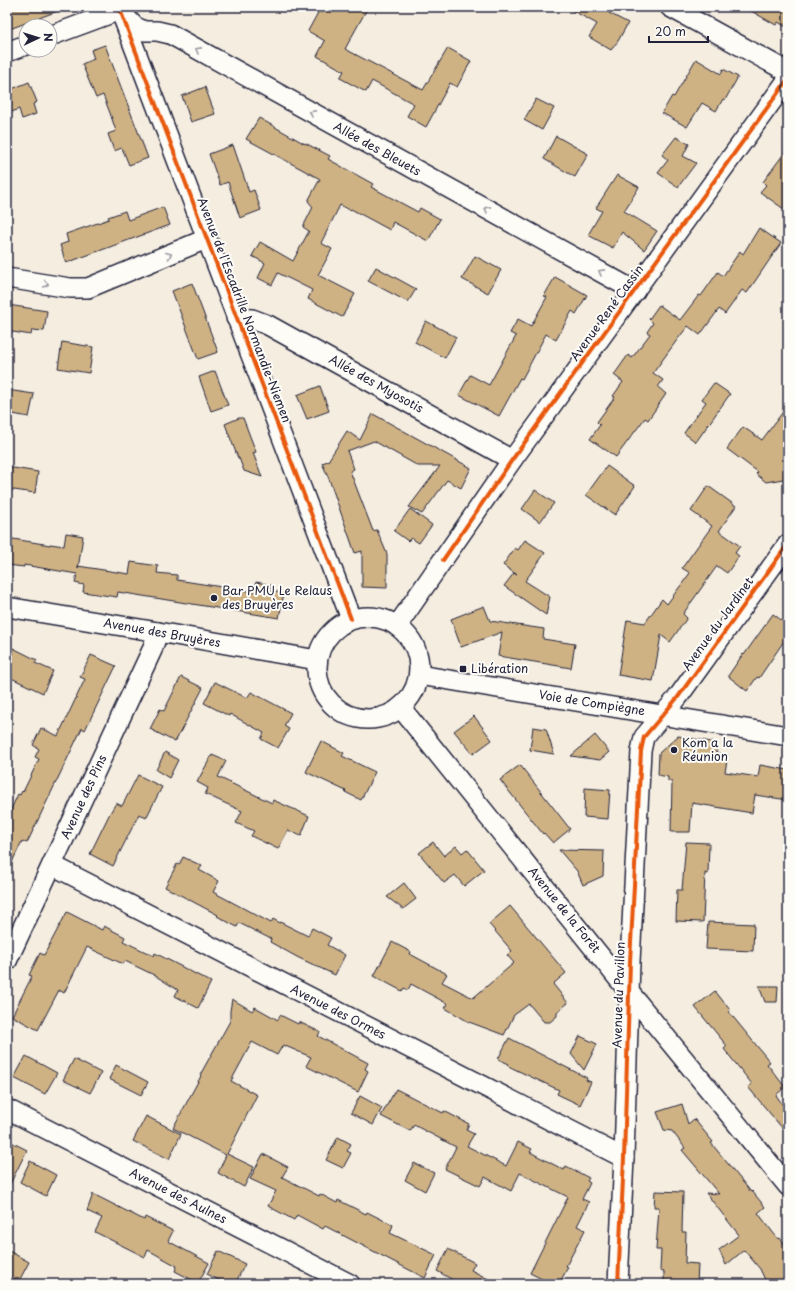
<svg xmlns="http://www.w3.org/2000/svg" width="795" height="1291" font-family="'Playpen Sans',sans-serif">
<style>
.building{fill:#cfb284;stroke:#22223b}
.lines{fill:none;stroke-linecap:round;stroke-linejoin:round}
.minor-casing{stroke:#22223b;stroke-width:22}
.minor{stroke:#fdfcf7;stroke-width:19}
.cycleway-casing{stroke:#fdfcf7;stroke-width:6}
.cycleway{stroke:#e8590c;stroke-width:4}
.oneway{stroke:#9a9aa2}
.poi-dot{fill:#22223b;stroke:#fdfcf7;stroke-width:1.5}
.labels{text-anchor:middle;stroke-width:4;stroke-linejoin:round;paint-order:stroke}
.street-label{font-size:12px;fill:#22223b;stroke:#fdfcf7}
.poi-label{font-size:12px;fill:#22223b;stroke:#fdfcf7;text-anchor:start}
</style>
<rect width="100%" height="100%" fill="#f4ede0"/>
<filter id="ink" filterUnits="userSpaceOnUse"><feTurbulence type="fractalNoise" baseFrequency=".025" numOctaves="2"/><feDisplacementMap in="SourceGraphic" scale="8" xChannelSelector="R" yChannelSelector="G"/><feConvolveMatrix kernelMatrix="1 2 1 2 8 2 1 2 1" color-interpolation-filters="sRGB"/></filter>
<g filter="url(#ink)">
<!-- building -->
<g class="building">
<path d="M7,7H63V9L7,30Z"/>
<path d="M321,7H368L345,49L423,90L448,48L471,61L457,87L450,83L426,127L407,116L414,104L372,81L366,92L340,78L344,71L317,56L325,41L308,31Z"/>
<path d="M566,7H612L609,13L628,23L618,41L611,50L589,37L597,24Z"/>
<path d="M744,7H788V28L778,22L776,25Z"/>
<path d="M105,45L148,158L129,165L122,148L114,151L108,134L116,131L110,113L103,95L96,98L82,64L94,59L91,50Z"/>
<path d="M696,59L721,74L723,69L738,77L725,100L723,99L716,111L702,103L687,127L662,113L672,96L674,97Z"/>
<path d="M29,82L37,102L33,104L36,114L22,119L19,109L7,114V91Z"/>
<path d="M205,87L215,114L191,122L182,96Z"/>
<path d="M536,99L554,108L542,130L524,120Z"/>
<path d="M259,118L305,144V143L330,156L328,159L373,184L371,187L418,212L420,208L440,219L428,241L393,222L390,230L351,209L350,210L340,205L321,243L332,249L318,275L355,294L342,317L308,299L312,290L278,273L272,285L258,278L265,263L252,256L260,242L293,261L309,231L303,227L313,207L308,201L320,179L246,139Z"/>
<path d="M556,136L588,154L575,177L544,159Z"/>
<path d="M676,137L689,144L683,156L696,163L678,187L658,173L668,160L662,155Z"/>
<path d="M233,145L249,192L254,190L261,210L240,218L228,182L220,185L209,154Z"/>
<path d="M788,148V212L760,192L766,185L763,182Z"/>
<path d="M617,175L639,187L624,211L657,231L644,250L622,232L613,248L588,235L602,211L596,208Z"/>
<path d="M163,207L170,225L66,263L60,245L68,242L66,234L109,219L108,217L125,211L128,220Z"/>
<path d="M759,228L781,243L747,293L742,290L725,314L719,309L700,335L688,326L677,340L653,373L663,380L658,387L666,394L648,420L645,418L616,457L590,439L600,425L597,422L615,397L613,396L623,382L614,375L628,355L632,358L650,334L647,332L653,323L649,319L659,305L680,320L699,295L701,296L718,272L723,276L740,251L743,254Z"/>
<path d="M475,256L501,270L488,293L462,279Z"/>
<path d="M376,267L416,289L408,302L368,281Z"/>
<path d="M555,277L587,295L576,314L572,311L556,340L546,334L522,379L520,378L499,416L459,395L470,375L489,385L516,336L510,333L518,319L531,326L547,297L544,296Z"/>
<path d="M192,283L218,352L198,359L172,291Z"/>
<path d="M8,305L47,311L44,331L32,330L31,335L7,331Z"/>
<path d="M426,321L456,337L445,358L415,342Z"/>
<path d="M62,342L93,347L89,373L58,368Z"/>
<path d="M215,371L228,405L211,411L199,377Z"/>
<path d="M714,383L730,394L696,442L684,433L706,402L702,399Z"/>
<path d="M320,386L329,411L307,419L297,395Z"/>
<path d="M7,390L34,394L29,417L7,413Z"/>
<path d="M788,405V473L783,479L766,482L756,474L758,472L727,449L743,427L762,440Z"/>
<path d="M373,414L471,468L461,488L447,480L422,514L409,507L440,466H418L374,441L347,451L354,469L350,471L373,531L377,530L387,554V588L362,587V551L355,553L329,479L322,463L328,461L347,431L360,440Z"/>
<path d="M239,418H243L256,452L253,453L262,477L244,471L239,458H238L225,424Z"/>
<path d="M607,466L635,486L615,515L586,495Z"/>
<path d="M7,467L38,472L35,493L7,489Z"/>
<path d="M708,486L736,506L719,531L740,546L735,553L739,556L727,573L717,566L683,614L687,618L670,642L661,635L653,681L618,675L627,620L645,623L662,599L667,604L690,573L682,568L712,526L691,511Z"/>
<path d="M535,490L554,503L540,522L522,509Z"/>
<path d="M410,509L432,525L419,543L411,538L408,541L394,531Z"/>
<path d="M66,533L83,536L78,569V566L129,574L131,562L158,566L157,573L177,575V580L254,592L256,582L271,585L270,591L284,593L279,618L118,592L117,597L83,592L84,585L75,583L77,574L24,565V567L7,565V538L50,545V544L64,546Z"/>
<path d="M525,540L545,553L525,581L550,597L546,615L504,586L514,573L517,575L503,565L515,548L518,550Z"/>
<path d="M484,606L490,621L544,629L543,639L575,644L571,668L498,656L502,632L461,647L451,619Z"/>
<path d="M773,614L788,625V635L759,678L757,677L747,691L728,676L743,654L744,655Z"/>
<path d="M7,645L37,660L35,663L53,671L43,693L7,676Z"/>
<path d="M91,655L116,666L85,730L82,728L27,843L22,841L7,873V818L18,794L20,795L22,791L23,792L39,759L35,757L39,749L33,745L41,728L58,736L85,679L80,677Z"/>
<path d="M181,677L203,688L175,742L150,729L160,709L164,711Z"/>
<path d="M215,682L247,698L251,692L291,713L284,726L289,729L278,748L261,739L264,733L230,714L229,716L204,703Z"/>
<path d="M474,716L492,740L473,754L454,731Z"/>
<path d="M533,727L546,729L554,754L530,750Z"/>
<path d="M595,735L609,752L600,760L571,756Z"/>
<path d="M678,736L717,743L716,753L728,755L725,772L758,777L760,765L788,770V800L755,795L752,813L692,803L690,832H671L672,782L668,781V777L658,775L659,753Z"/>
<path d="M321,741L344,753L342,756L375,772L361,800L345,792L346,791L306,772Z"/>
<path d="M165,752L178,760L169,778L156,770Z"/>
<path d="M212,755L226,761L218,777L272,803L273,800L309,816L301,836L288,830L278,849L251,836L254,831L236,823L242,811L205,794L208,788L197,782Z"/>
<path d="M520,765L570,829L553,843L544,833L543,834L500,780Z"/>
<path d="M138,775L162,787L146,818L139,814L113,866L90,854L110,813L116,803L122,806Z"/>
<path d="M585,788L610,790L608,819L584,817Z"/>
<path d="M433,842L444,856L456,846L462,853L467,849L484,870L464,886L455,875L444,883L419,853Z"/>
<path d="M686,842L709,843L708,874L705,873L703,922L676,921L677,890H682Z"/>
<path d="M559,850L604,851L603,876L583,885L577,871Z"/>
<path d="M183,857L202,866L199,870L219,881L213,892L271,923L273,919L280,923V922L308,936L312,928L331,938L327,945L345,955L335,975L297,957L270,942L271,939L239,923L237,927L217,916L218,915L165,887L177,864L179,865Z"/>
<path d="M404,883L416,899L403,909L387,897Z"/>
<path d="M510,906L566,973L553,984L568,1003L557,1012V1016L550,1022H544L529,1004L514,1015L504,1035L469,1022L445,1008L448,1004L411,984L408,990L404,988L402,991L374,976L392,942L411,952L410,954L447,974L442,982L473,998L514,963L507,955L512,951L489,924Z"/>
<path d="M67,912L102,930L104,926L125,937L123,941L154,956L155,953L211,982L198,1008L175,996L178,990L154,975L125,961L123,964L87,947L64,993L59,990L38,1030L12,1016L32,976L29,975L40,953L44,955Z"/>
<path d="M708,922L754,924L753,951L706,949Z"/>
<path d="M759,986H778L777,1002H765Z"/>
<path d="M715,991L730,1010L729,1012L770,1062L767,1064L785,1087L776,1095L788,1113V1135L748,1087L752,1084L724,1049L727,1046L695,1007Z"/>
<path d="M232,999L252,1011L255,1007L278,1020L280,1015L298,1024L299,1022L320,1032L318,1036L368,1063L365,1069L368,1071L358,1092L306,1066L311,1057L283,1045L277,1055L252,1042L231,1081L257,1095L227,1154L254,1167L244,1187L218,1173L226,1155L173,1128L201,1076L200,1075L230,1021V1011Z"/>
<path d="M580,1036L597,1044L584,1070L571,1054Z"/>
<path d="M509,1038L587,1078L586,1080L591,1082L580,1105L557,1094L559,1090L508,1066L509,1064L498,1059Z"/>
<path d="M26,1056L57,1073L45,1094L14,1078Z"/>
<path d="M74,1059L101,1073L90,1093L63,1080Z"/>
<path d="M116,1065L148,1082L141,1095L109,1079Z"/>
<path d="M396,1089L443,1113L444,1111L469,1124L466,1130L474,1134L467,1146L506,1166L518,1142L532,1149L530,1152L564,1170L566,1166L589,1178L587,1181L590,1183L582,1199L589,1202L577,1226L585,1230L566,1266L568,1267L559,1284H552L530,1273L568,1197L520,1173L511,1191L485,1177L480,1186L445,1169L456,1147L414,1125L410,1131L381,1116Z"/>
<path d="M360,1096L382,1108L373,1125L351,1113Z"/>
<path d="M682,1104L688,1124L694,1119L713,1142L711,1143L751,1192L752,1191L765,1207L758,1213L778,1239L780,1238L788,1248V1284H767L760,1269L744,1250L726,1265L719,1250L739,1235L706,1193L719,1194L682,1150L685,1148L672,1131L664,1130L657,1112Z"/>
<path d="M146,1116L181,1134L169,1159L133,1141Z"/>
<path d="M338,1137L351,1144L347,1151L351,1153L343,1168L326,1160Z"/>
<path d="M7,1140L27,1150L7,1190Z"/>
<path d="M263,1154L288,1167L282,1177L319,1196L320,1194L337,1203L338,1200L366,1214L367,1212L393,1225L390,1233L436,1255L425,1278L325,1226L323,1229L297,1215L294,1220L268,1206L276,1191L250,1179Z"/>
<path d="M30,1161L56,1175L46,1196L20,1182Z"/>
<path d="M414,1163L434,1173L425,1191L405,1180Z"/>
<path d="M655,1191L683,1192L682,1232H686L685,1263L698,1264L697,1284H664V1272L660,1271L661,1250H656L659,1207H654Z"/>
<path d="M93,1194L144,1220L145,1217L173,1231L168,1241L209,1263L198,1283L175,1271L177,1266L148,1250L145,1257L95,1232L102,1218L87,1211Z"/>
<path d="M448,1249L475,1263L471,1270L498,1284H460L437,1271Z"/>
<path d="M7,1250L29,1262L19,1281L7,1275Z"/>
<path d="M218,1251L245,1264L235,1284H227L207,1274Z"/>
</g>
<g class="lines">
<!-- minor casing -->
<g class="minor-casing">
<g id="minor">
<path d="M119,7L351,619"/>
<path d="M670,7L788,72"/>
<path d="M122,13L134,26L144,31H157L170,34L635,291"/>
<path d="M50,36L120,10"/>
<path d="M7,52L26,45"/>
<path d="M7,278L70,288H88L206,239"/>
<path d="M236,318L252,319L268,325L512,460"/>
<path d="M7,607L158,632L317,660"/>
<circle cx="368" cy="668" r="51"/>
<path d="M397,626L512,460L788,79"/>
<path d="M419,675L788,736"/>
<path d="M401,708L629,992L788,1186"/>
<path d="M52,865L624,1158"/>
<path d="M7,961L152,650L158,632"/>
<path d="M7,1109L350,1284"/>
<path d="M618,1284L624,1158L630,962L641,751L644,737L678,697L788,544"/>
</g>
</g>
<!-- minor -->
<use href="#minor" class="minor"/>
<!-- cycleway casing -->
<g class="cycleway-casing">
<g id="cycleway">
<path d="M119,7L351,619"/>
<path d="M443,560L512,460L788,79"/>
<path d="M618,1284L624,1158L630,962L641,751L644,737L678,697L788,544"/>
</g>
</g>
<!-- cycleway -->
<use href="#cycleway" class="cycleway"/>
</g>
<!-- one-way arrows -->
<defs><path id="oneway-chevron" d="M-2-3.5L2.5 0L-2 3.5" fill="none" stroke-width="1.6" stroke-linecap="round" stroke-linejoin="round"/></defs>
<g class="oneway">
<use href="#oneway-chevron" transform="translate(198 50) rotate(-151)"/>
<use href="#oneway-chevron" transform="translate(312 113) rotate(-151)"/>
<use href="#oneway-chevron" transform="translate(487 209) rotate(-151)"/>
<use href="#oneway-chevron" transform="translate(169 255) rotate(-22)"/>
<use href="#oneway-chevron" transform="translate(601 272) rotate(-151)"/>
<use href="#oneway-chevron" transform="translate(46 284) rotate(9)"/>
</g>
</g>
<!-- markers -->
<g class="poi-dot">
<circle cx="214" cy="598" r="4"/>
<rect x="459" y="665" width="8" height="8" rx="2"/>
<circle cx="674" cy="750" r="4"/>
</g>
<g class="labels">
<!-- street labels -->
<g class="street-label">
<text transform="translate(377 149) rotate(29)" y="4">Allée des Bleuets</text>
<text transform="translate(244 310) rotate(69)" y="4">Avenue de l'Escadrille Normandie-Niemen</text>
<text transform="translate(607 313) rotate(-54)" y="4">Avenue René Cassin</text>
<text transform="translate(376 384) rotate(29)" y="4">Allée des Myosotis</text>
<text transform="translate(718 624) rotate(-54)" y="4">Avenue du Jardinet</text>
<text transform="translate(162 633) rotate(10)" y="4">Avenue des Bruyères</text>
<text transform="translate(592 703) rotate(9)" y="4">Voie de Compiègne</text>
<text transform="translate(84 797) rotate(-65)" y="4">Avenue des Pins</text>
<text transform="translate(564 910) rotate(51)" y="4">Avenue de la Forêt</text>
<text transform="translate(619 995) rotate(-88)" y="4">Avenue du Pavillon</text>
<text transform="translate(338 1012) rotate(27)" y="4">Avenue des Ormes</text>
<text transform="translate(178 1196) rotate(27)" y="4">Avenue des Aulnes</text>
</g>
<!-- poi labels -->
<g class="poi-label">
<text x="222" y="595">Bar PMU Le Relaus<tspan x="222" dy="14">des Bruyères</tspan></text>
<text x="471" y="673">Libération</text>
<text x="682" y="747">Kom a la<tspan x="682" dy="14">Réunion</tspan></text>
</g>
</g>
<!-- margin -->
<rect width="795" height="1291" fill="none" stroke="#fdfcf7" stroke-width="24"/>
<rect x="12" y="12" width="771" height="1267" fill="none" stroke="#22223b" stroke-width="1.5" filter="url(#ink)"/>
<!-- north arrow -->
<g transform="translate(38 38) rotate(86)"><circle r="19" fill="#fdfcf7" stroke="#a5a5ac"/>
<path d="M0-3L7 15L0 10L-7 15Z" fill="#22223b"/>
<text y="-6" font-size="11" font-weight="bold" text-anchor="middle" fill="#22223b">N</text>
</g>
<!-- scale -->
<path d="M649 36v6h59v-6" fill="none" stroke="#22223b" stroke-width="2"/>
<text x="655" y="36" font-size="12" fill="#22223b" stroke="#fdfcf7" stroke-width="3" paint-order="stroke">20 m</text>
</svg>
